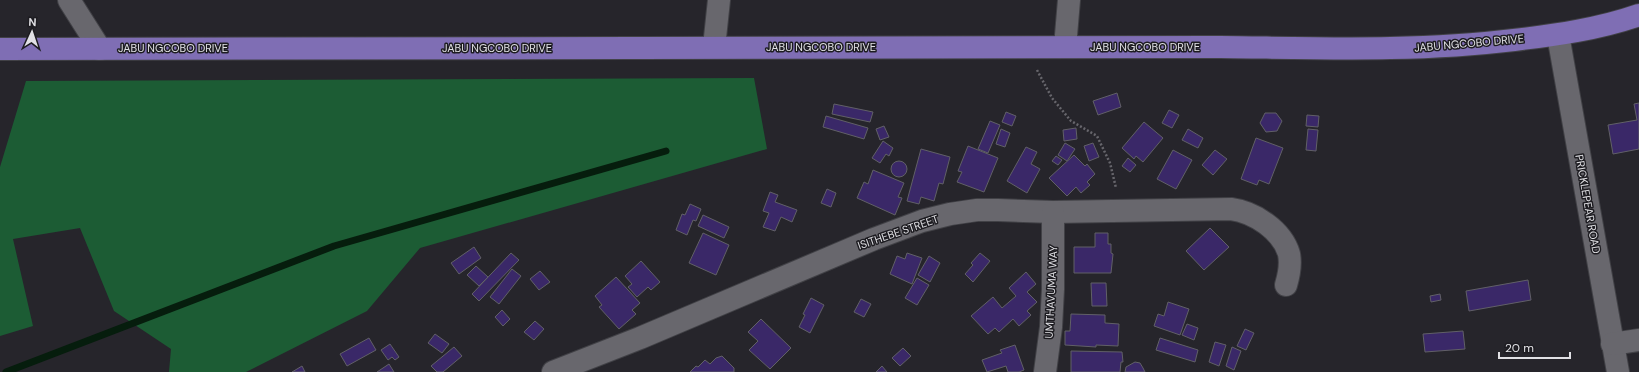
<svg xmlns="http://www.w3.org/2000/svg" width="1639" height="372" font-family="'DM Sans',sans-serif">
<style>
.green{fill:#1c5c34}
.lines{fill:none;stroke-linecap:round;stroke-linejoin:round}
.stream{stroke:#061d0d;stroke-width:7}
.building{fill:#3a2868;stroke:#616067}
.minor-casing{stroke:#414146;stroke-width:24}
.major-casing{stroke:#414146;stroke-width:24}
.path{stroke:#67666c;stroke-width:2.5;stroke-dasharray:2 2;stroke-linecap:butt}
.minor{stroke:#68676d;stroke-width:22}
.major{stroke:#7f6eb4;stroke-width:22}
.labels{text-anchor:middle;stroke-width:3;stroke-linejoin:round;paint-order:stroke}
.street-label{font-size:11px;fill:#e1e1e5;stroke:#1d1c21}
</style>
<rect width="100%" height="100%" fill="#26252b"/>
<!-- green -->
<path class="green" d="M754,78L767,149L420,248L367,311L246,372H169L171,349L114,311L80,228L13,239L33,326L0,336V167L26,81Z"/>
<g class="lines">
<!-- stream -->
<path class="stream" d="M6,372L334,246L666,151"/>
</g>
<!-- building -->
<g class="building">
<path d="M1117,93L1121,107L1098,115L1093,101Z"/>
<path d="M1639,103V149L1613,154L1608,125L1637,120L1634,104Z"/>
<path d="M834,104L873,112L870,122L832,114Z"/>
<path d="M1169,110L1179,115L1172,128L1162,123Z"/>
<path d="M1006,112L1016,116L1012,126L1002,122Z"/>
<path d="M1265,113H1276L1282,121L1277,131L1266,132L1260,123Z"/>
<path d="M1307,115L1319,116L1318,127L1306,126Z"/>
<path d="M826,116L868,128L864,139L823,127Z"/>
<path d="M990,121L1000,125L988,153L978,149Z"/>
<path d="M1144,122L1163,138L1143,162L1136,156L1134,159L1122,148Z"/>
<path d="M884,126L889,137L880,140L876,129Z"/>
<path d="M1076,128L1077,139L1064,141L1063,130Z"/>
<path d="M1001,129L1010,133L1005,147L996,144Z"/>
<path d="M1188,129L1203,138L1198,148L1182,140Z"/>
<path d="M1308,129L1318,130L1316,151L1306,150Z"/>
<path d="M1256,138L1283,148L1269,184L1259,180L1257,185L1241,179Z"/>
<path d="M883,141L893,148L889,156L886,154L880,163L872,158Z"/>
<path d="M1065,143L1075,149L1067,161L1058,155Z"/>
<path d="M1093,143L1099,157L1089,161L1084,146Z"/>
<path d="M968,146L998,158L984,192L957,182L962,172L958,171Z"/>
<path d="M1026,147L1037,152L1031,164L1040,169L1027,193L1007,181Z"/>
<path d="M921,149L950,157L943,184L939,183L934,201L921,197L919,204L907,201Z"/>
<path d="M1173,150L1192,160L1176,189L1157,179Z"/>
<path d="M1215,150L1227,159L1213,175L1202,165Z"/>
<path d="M1074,155L1085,166L1087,164L1095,174L1087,182L1090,185L1081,193L1076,187L1067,196L1049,178Z"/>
<path d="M1056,156L1062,160L1058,165L1052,161Z"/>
<path d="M1128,158L1136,165L1130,172L1122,166Z"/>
<circle cx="899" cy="169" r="8"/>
<path d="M873,170L904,183L898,197L902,198L895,215L857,198L864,182L868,184Z"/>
<path d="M827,189L836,193L831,207L821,203Z"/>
<path d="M770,192L778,195L775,202L797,210L792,222L781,217L775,231L763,227L769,213L763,211Z"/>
<path d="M690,204L701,209L696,221L693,220L687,235L676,230L682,214L685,215Z"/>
<path d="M703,215L729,227L724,238L698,226Z"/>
<path d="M1210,228L1229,247L1204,270L1186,251Z"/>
<path d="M703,233L729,245L716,275L689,263Z"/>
<path d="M1095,233H1108V244H1111V253L1113,254L1111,273H1074V247H1095Z"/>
<path d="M474,247L481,258L459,274L451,263Z"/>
<path d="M511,253L519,260L479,301L472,294Z"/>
<path d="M907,253L922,258L912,284L890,274L897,256L905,259Z"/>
<path d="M980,253L990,261L973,282L965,274L973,265L971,263Z"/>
<path d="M929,256L940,263L930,282L918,275Z"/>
<path d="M641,261L660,282L651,290L648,287L637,297L628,287L632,284L625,276Z"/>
<path d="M476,266L488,277L479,286L467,275Z"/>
<path d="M512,269L521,276L499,304L490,297Z"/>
<path d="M540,271L550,282L539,290L530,279Z"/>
<path d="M1026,272L1036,284L1027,292L1037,302L1027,311L1031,315L1019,326L1013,319L999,332L995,328L988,334L971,316L993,297L1002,308L1016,296L1009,288Z"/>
<path d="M616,277L640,303L632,310L636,314L619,329L599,307L602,305L595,296Z"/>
<path d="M917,278L929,285L917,305L905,298Z"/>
<path d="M1528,280L1531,300L1469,311L1466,291Z"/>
<path d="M1091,283H1106L1107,306H1092Z"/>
<path d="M1440,294L1441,300L1431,302L1430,296Z"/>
<path d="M811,298L824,305L810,333L799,327L805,315L803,314Z"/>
<path d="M861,299L871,304L864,317L854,312Z"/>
<path d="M1168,302L1189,309L1180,335L1154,326L1158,314L1164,316Z"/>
<path d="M502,310L510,319L503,326L495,317Z"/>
<path d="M1071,314L1105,315V323L1119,324L1118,346L1096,345V347L1065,345V331H1070Z"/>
<path d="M761,319L791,348L770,369L749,350L758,341L748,332Z"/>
<path d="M535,321L544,329L534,340L524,332Z"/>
<path d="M1187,324L1198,328L1194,340L1182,335Z"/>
<path d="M1245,329L1254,333L1246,350L1237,346Z"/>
<path d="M1463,331L1465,349L1425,352L1423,334Z"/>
<path d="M435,334L449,344L442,353L428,343Z"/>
<path d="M369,338L376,350L347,366L340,354Z"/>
<path d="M1160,338L1198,350L1195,362L1156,350Z"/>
<path d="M1215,342L1226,345L1219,366L1209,362Z"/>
<path d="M390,344L399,357L395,360L392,357L388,360L381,350Z"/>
<path d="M1015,345L1024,370L1019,372H1008L1006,366L987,372L982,360L1002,353L1000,350Z"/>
<path d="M454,347L462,356L443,372H437L431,366Z"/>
<path d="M1232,347L1241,351L1234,370L1226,366Z"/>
<path d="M903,348L911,356L900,366L892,358Z"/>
<path d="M1071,351L1122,352L1123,362H1121L1120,372H1071Z"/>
<path d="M722,356L734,368V372H690L696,366L698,367L705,360L710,364L716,358Z"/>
<path d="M1135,362L1140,363L1143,368L1145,372H1125L1126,367Z"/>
<path d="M389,364L394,372H377Z"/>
<path d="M302,366L305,372H292Z"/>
<path d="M882,366L887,372H876Z"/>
</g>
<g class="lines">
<!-- minor casing -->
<g class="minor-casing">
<g id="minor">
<path d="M69,0L100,49"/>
<path d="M1558,35L1618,372"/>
<path d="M714,47L719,0"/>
<path d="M1065,47L1069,0"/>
<path d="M1612,344L1639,340"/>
<path d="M553,372L640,338L874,239L922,221L950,214L977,210H998L1053,212L1231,209C1254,212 1282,230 1289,254C1291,264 1289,275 1286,285"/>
<path d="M1045,372L1051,327L1053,289V212"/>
</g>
</g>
<!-- major casing -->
<g class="major-casing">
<path id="major" d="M0,49L1220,47C1318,48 1416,52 1514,40C1556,35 1599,29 1639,15"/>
</g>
<!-- path -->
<path class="path" d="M1037,70L1052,98L1071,121L1097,136L1110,163L1116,188"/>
<!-- minor -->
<use href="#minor" class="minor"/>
<!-- major -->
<use href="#major" class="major"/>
</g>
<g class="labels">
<!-- street labels -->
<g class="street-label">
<text transform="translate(1469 43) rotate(-5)" y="4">JABU NGCOBO DRIVE</text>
<text x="821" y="51">JABU NGCOBO DRIVE</text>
<text x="1145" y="51">JABU NGCOBO DRIVE</text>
<text x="173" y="52">JABU NGCOBO DRIVE</text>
<text x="497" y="52">JABU NGCOBO DRIVE</text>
<text transform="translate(1588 204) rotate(80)" y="4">PRICKLEPEAR ROAD</text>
<text transform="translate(898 232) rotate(-19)" y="4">ISITHEBE STREET</text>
<text transform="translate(1051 292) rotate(-87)" y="4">UMTHAVUMA WAY</text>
</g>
</g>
<!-- north arrow -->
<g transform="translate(32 32) rotate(3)" stroke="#1d1c21" stroke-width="3" paint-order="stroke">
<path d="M0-3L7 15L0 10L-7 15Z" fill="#e1e1e5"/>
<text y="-6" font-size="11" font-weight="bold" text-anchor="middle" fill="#e1e1e5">N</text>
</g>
<!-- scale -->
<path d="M1499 352v6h71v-6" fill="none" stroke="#e1e1e5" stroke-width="2"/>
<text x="1505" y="352" font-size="12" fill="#e1e1e5" stroke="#1d1c21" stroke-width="3" paint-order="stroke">20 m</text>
</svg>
